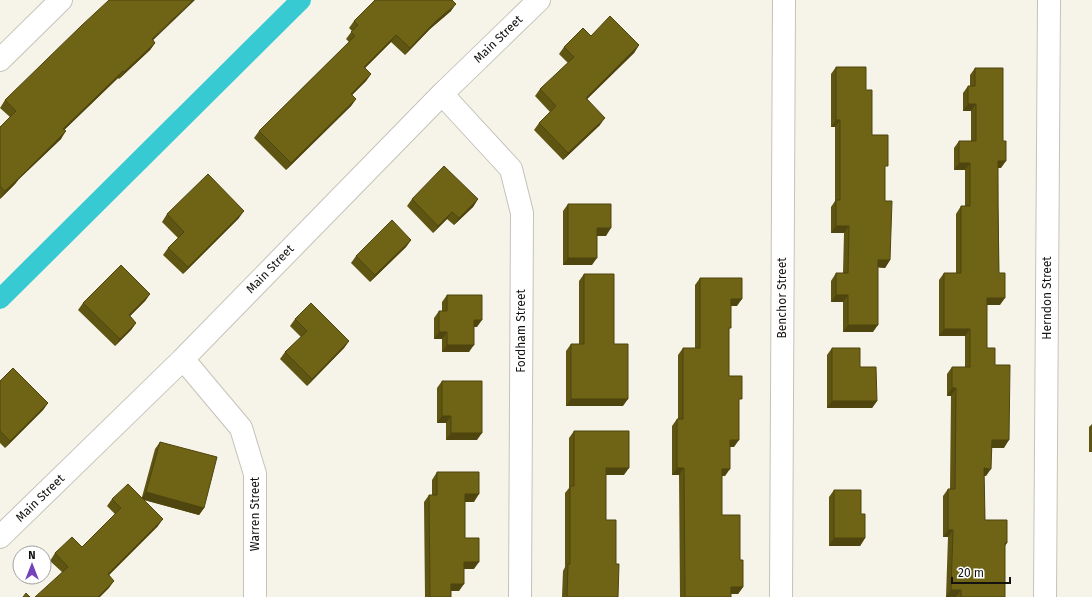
<svg xmlns="http://www.w3.org/2000/svg" width="1092" height="597" font-family="'Fira Sans',sans-serif">
<style>
.lines{fill:none;stroke-linecap:round;stroke-linejoin:round}
.canal{stroke:#38cad3;stroke-width:20}
.minor-casing{stroke:#c4c3b8;stroke-width:24}
.minor{stroke:#fff;stroke-width:22}
.wall{fill:#5f5512}
.shaded-wall{fill:#4e450f}
.building{fill:#6f6315;stroke:#4e450f}
.labels{text-anchor:middle;stroke-width:4;stroke-linejoin:round;paint-order:stroke}
.street-label{font-size:12px;fill:#13120f;stroke:#fff}
</style>
<rect width="100%" height="100%" fill="#f6f4e9"/>
<g class="lines">
<!-- canal -->
<path class="canal" d="M0,299L301,0"/>
<!-- minor casing -->
<g class="minor-casing">
<g id="minor">
<path d="M0,60L61,0"/>
<path d="M442,94L511,169L522,213L520,597"/>
<path d="M183,359L241,428L255,474V597"/>
<path d="M0,537L183,359L442,94L539,0"/>
<path d="M781,597L784,0"/>
<path d="M1045,597L1049,0"/>
</g>
</g>
<!-- minor -->
<use href="#minor" class="minor"/>
</g>
<!-- wall -->
<g class="wall">
<path d="M451,11L430,29L405,55L391,42L365,68L371,74L366,81L352,95L356,99L351,106L286,170L254,138L259,131L349,42L346,39L352,31L349,28L354,21Z"/>
<path d="M591,36L639,45L634,53L587,99L600,125L563,160L534,130L539,123L550,112L535,96L540,89L568,63L559,54L564,47Z"/>
<path d="M153,40L155,43L150,50L119,79L118,78L64,130L61,139L19,179L15,184L0,199V127L10,117L0,108L5,100Z"/>
<path d="M836,67L866,90L872,135L885,170V201L890,260L885,268L878,267L873,332H843V302H831V281L836,273H843L844,233H831V207L835,201V127H831V74Z"/>
<path d="M975,68L1001,168H998L999,273L1000,305H987V348L995,365L1004,448H992L986,476H984L985,520L1007,543L1005,546V597H946L948,537H943V496L948,489H950L951,396H947V374L952,367H965V336H939V280L944,273H956V214L961,206H965V170H954V148L959,141H971V111H963V93L968,86H970V75Z"/>
<path d="M412,199H478L473,207L454,225L447,219L433,233L407,206Z"/>
<path d="M568,204L606,236H597L592,265H563V211Z"/>
<path d="M167,214L239,218L183,274L163,255L168,248L178,238L162,222Z"/>
<path d="M411,240L406,247L370,282L351,263L356,256Z"/>
<path d="M584,274L614,344L623,406H566V351L571,344H579V281Z"/>
<path d="M700,278L737,306H731L729,331V376L739,403L734,447H730L725,476H722V515L740,560L743,587L738,594H731V597H680L679,475H672V426L677,419H678V355L683,348H695V285Z"/>
<path d="M150,294L145,301L130,316L136,323L131,330L115,346L78,310L83,303Z"/>
<path d="M447,295L477,327H474L469,352H442V339H434V318L439,311H442V302Z"/>
<path d="M295,319L349,341L344,348L307,386L280,359L285,352L301,337L290,326Z"/>
<path d="M832,348L860,367L877,401L872,408H827V355Z"/>
<path d="M0,381L48,403L43,410L5,448L0,443Z"/>
<path d="M442,381L477,440H446V423H437V388Z"/>
<path d="M1092,424V452H1089V427Z"/>
<path d="M574,431L624,475H606V520L616,564L618,597H562L563,571L565,567V493L569,488V438Z"/>
<path d="M160,442L204,508L199,515L144,500L158,526L109,575V588L62,572L50,561L55,553L82,547L115,514L107,506L112,499L142,497L155,449Z"/>
<path d="M437,472L474,502H465V538L474,569H464L459,591H451V597H425L424,502L429,495H432V480Z"/>
<path d="M834,490L861,514L865,538L860,546H829V497Z"/>
</g>
<!-- shaded-wall -->
<g class="shaded-wall">
<path d="M193,0H195L147,46L152,39Z"/>
<path d="M456,4L451,11L430,29L405,55L410,48L435,22Z"/>
<path d="M396,35L391,42L359,74L364,67Z"/>
<path d="M155,43L150,50L119,79L124,72Z"/>
<path d="M639,45L634,53L581,105L586,98Z"/>
<path d="M123,71L118,78L58,136L63,129Z"/>
<path d="M371,74L366,81L346,101L351,94Z"/>
<path d="M356,99L351,106L286,170L291,163Z"/>
<path d="M968,104H976L971,111H963Z"/>
<path d="M605,118L600,125L563,160L568,153Z"/>
<path d="M836,120H840L835,127H831Z"/>
<path d="M66,131L61,139L19,179L15,184L0,199L5,191L20,177Z"/>
<path d="M998,161H1006L1001,168H993Z"/>
<path d="M959,163H970L965,170H954Z"/>
<path d="M478,199L473,207L454,225L459,218Z"/>
<path d="M244,211L239,218L183,274L188,267Z"/>
<path d="M452,212L447,219L433,233L438,226Z"/>
<path d="M836,226H849L844,233H831Z"/>
<path d="M597,228H611L606,236H592Z"/>
<path d="M411,240L406,247L370,282L375,275Z"/>
<path d="M568,258H597L592,265H563Z"/>
<path d="M878,260H890L885,268L873,267Z"/>
<path d="M150,294L145,301L124,322L129,315Z"/>
<path d="M836,295H848L843,302H831Z"/>
<path d="M987,298H1005L1000,305H982Z"/>
<path d="M731,299H742L737,306H726Z"/>
<path d="M474,320H482L477,327H469Z"/>
<path d="M136,323L131,330L115,346L120,339Z"/>
<path d="M848,325H878L873,332H843Z"/>
<path d="M944,329H970L965,336H939Z"/>
<path d="M439,332H447L442,339H434Z"/>
<path d="M349,341L344,348L307,386L312,379Z"/>
<path d="M447,345H474L469,352H442Z"/>
<path d="M952,388H956L951,396H947Z"/>
<path d="M571,399H628L623,406H566Z"/>
<path d="M832,401H877L872,408H827Z"/>
<path d="M48,403L43,410L5,448L10,441Z"/>
<path d="M442,416H451L446,423H437Z"/>
<path d="M451,433H482L477,440H446Z"/>
<path d="M730,440H739L734,447H726Z"/>
<path d="M992,440H1009L1004,448H987Z"/>
<path d="M606,468H629L624,475H601Z"/>
<path d="M677,468H684L679,475H672Z"/>
<path d="M984,468L991,469L986,476H979Z"/>
<path d="M722,469H730L725,476H717Z"/>
<path d="M146,492L204,508L199,515L141,499Z"/>
<path d="M465,494H479L474,502H460Z"/>
<path d="M163,519L158,526L103,581L108,574Z"/>
<path d="M948,530H953L948,537H943Z"/>
<path d="M834,538H865L860,546H829Z"/>
<path d="M464,562H479L474,569H459Z"/>
<path d="M114,581L109,588L100,597H98Z"/>
<path d="M451,584H464L459,591H446Z"/>
<path d="M731,587H743L738,594H726Z"/>
<path d="M951,590H961L956,597H946Z"/>
</g>
<!-- building -->
<g class="building">
<path d="M109,0H193L152,39L155,43L124,72L123,71L63,129L66,131L20,177L5,191L0,186V127L16,111L5,100L81,26Z"/>
<path d="M375,0H452L456,4L435,22L410,48L396,35L364,67L371,74L351,94L356,99L291,163L259,131L355,36L351,32L358,25L354,21Z"/>
<path d="M610,16L639,45L586,98L605,118L568,153L539,123L556,106L540,89L574,57L564,47L583,28L591,36Z"/>
<path d="M836,67H866V90H872V135H888V166H885V201H892L890,260H878V325H848V295H836V273H848L849,226H836V200H840V120H836Z"/>
<path d="M975,68H1003V141H1006V161H998V206L999,273H1005V298H987V348H995V365H1010L1009,440H992L991,469L984,468L985,520H1007V543H1005V597H961V590H951L953,530H948V489H955L956,388H952V367H970V329H944V273H961V206H970V163H959V141H976V104H968V86H975Z"/>
<path d="M444,166L478,199L459,218L452,212L438,226L412,199Z"/>
<path d="M208,174L244,211L188,267L168,248L184,232L167,214Z"/>
<path d="M568,204H611V228H597V258H568Z"/>
<path d="M392,220L411,240L375,275L356,256Z"/>
<path d="M121,265L150,294L129,315L136,323L120,339L83,303Z"/>
<path d="M584,274H614V344H628V399H571V344H584Z"/>
<path d="M700,278H742V299H731V328H729V376H742V399H739V440H730V469H722V515H740V560H743V587H731V597H685L684,468H677V419H683V348H700Z"/>
<path d="M447,295H482V320H474V345H447V332H439V311H447Z"/>
<path d="M311,303L349,341L312,379L285,352L307,331L295,319Z"/>
<path d="M832,348H860V367H876L877,401H832Z"/>
<path d="M13,368L48,403L10,441L0,431V381Z"/>
<path d="M442,381H482V433H451V416H442Z"/>
<path d="M574,431H629V468H606V520H616V564H619L618,597H567L568,564H570V486H574Z"/>
<path d="M160,442L217,457L204,508L146,492Z"/>
<path d="M437,472H479V494H465V538H479V562H464V584H451V597H430L429,495H437Z"/>
<path d="M128,484L163,519L108,574L114,581L98,597H35L68,567L55,553L72,537L82,547L121,508L112,499Z"/>
<path d="M834,490H861V514H865V538H834Z"/>
<path d="M26,593L30,597H23Z"/>
</g>
<g class="labels">
<!-- street labels -->
<g class="street-label">
<text transform="translate(498 39) rotate(-44)" y="4">Main Street</text>
<text transform="translate(270 269) rotate(-46)" y="4">Main Street</text>
<text transform="translate(782 298) rotate(-90)" y="4">Benchor Street</text>
<text transform="translate(1047 298) rotate(-90)" y="4">Herndon Street</text>
<text transform="translate(521 331) rotate(-90)" y="4">Fordham Street</text>
<text transform="translate(40 498) rotate(-44)" y="4">Main Street</text>
<text transform="translate(255 514) rotate(-90)" y="4">Warren Street</text>
</g>
</g>
<!-- north arrow -->
<g transform="translate(32 565)"><circle r="19" fill="#ffffff" stroke="#a1a09f"/>
<path d="M0-3L7 15L0 10L-7 15Z" fill="#7443bb"/>
<text y="-6" font-size="11" font-weight="bold" text-anchor="middle" fill="#13120f">N</text>
</g>
<!-- scale -->
<path d="M952 577v6h58v-6" fill="none" stroke="#13120f" stroke-width="2"/>
<text x="958" y="577" font-size="12" fill="#13120f" stroke="#ffffff" stroke-width="3" paint-order="stroke">20 m</text>
</svg>
